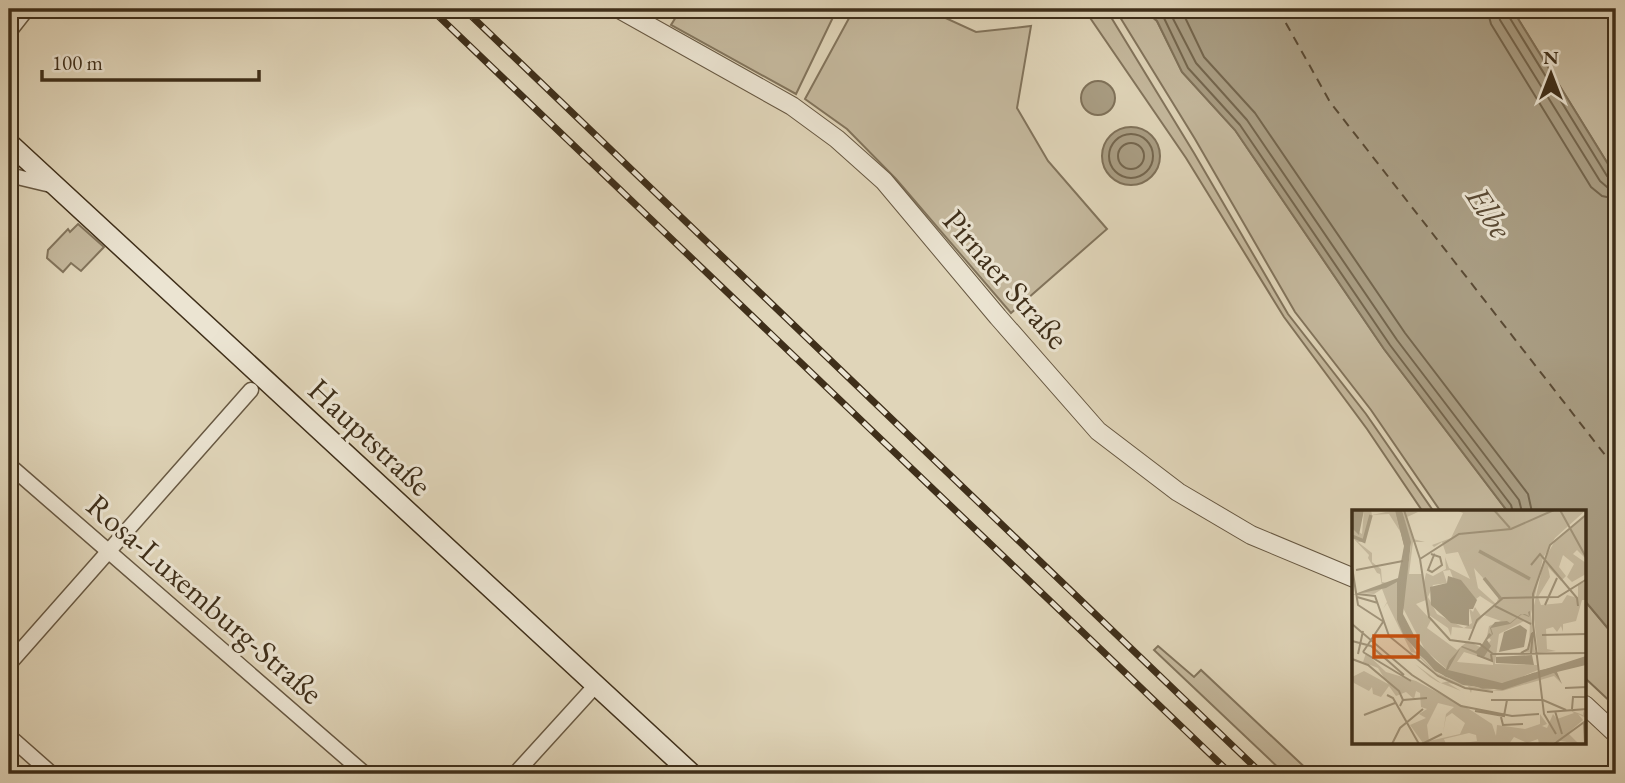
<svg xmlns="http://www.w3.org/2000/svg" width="1625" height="783" font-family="'EB Garamond',serif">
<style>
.green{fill:#c5b99e;stroke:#82745c;stroke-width:2}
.water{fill:#a99d83;stroke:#7f7159;stroke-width:2}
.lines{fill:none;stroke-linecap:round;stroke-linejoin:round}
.shore{stroke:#74664e;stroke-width:2}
.ferry{stroke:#5a4a34;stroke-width:2;stroke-dasharray:9 7;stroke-linecap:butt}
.minor-casing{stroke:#675842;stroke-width:17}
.tertiary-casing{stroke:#675842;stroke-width:20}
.secondary-casing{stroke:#3f2f1a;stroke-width:22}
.minor{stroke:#ebe4d2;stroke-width:14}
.tertiary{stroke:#ebe4d2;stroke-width:18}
.secondary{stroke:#ebe4d2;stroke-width:19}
.rail-casing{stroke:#3f2f1a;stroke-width:7}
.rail{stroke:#ebe4d2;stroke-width:4.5;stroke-dasharray:13;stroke-linecap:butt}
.labels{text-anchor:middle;stroke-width:6;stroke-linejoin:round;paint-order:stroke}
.street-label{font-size:32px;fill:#3f2f1a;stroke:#ebe4d2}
.water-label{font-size:33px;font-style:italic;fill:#5a4a34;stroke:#ebe4d2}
.inset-river{fill:none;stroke:#a99d83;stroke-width:3.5}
.inset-road{fill:none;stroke:#a09379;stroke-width:2}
.view{fill:#c6510f;fill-opacity:0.15;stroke:#c6510f;stroke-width:3.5}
.inset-edge{fill:none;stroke:#3f2f1a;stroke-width:3.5}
</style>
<rect width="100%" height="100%" fill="#e0d5b9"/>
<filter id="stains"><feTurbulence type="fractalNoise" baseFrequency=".00286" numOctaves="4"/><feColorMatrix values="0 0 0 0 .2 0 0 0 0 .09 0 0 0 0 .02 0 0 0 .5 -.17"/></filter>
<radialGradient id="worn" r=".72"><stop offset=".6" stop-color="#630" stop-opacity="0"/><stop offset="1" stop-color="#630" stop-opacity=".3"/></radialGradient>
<!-- green -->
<g class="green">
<path d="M681,9H837L796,94L671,25Z"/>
<path d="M854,9H926L976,32L1031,26L1017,108L1048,161L1107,229L1011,313L896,179L847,129L805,99Z"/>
<path d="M1084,9H1106L1194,153L1288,314L1366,414L1434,512H1423L1367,429L1284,317L1186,158Z"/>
<path d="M1115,9H1143L1157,21L1182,72L1235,130L1384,349L1508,512H1441L1371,410L1295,312L1195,139Z"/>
<path d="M1512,9H1616V177Z"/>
<path d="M78,224L104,247L81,271L71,263L63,272L47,258L48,250L68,229L70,232Z"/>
<path d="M1585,601L1616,638V707L1585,678Z"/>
<path d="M1158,646L1194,677L1201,670L1312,774H1285L1154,650Z"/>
</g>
<!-- water -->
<g class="water">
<path d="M1143,9H1512L1616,177V638L1585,601V512H1508L1384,349L1235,130L1182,72L1157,21Z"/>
<circle cx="1098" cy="98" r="17"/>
<circle cx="1131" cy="156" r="29"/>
</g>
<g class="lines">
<!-- shore -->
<g class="shore">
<path d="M1154,9L1164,18L1188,68L1240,125L1390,345L1511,505L1513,512"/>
<path d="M1168,9L1196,63L1247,120L1397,340L1519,500L1522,512"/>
<path d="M1181,9L1204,57L1255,113L1405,333L1528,494L1532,512"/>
<path d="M1487,9L1491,24L1591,187L1602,196L1616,199"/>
<path d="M1498,9L1500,20L1600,181L1607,187L1616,189"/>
<path d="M1506,9L1508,15L1607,176L1616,180"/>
<circle cx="1131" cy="156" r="22"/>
<circle cx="1131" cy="156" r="13"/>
</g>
<!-- ferry -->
<path class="ferry" d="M1278,9L1330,102L1616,469"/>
<!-- minor casing -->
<g class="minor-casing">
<g id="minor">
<path d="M9,32L27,9"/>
<path d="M9,175L55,186"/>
<path d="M9,465L365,774"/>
<path d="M9,664L251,390"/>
<path d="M9,736L52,774"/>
<path d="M515,774L596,685"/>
</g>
</g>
<!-- tertiary casing -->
<g class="tertiary-casing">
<g id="tertiary">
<path d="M619,9L792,106L837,139L884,181L998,317L1098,431L1178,492L1251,535L1354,578"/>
<path d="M1585,705L1616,734"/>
</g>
</g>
<!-- secondary casing -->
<g class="secondary-casing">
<path id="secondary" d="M9,143L692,774"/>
</g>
<!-- minor -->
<use href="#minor" class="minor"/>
<!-- tertiary -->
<use href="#tertiary" class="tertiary"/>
<!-- secondary -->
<use href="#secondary" class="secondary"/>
<!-- rail casing -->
<g class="rail-casing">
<g id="rail">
<path d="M431,9L1231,774"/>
<path d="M464,9L1262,774"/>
</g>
</g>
<!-- rail -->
<use href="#rail" class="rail"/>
</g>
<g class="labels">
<!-- street labels -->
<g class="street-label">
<text transform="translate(1006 279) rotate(49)" y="11">Pirnaer Straße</text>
<text transform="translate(370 437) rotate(43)" y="11">Hauptstraße</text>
<text transform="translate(205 599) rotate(41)" y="11">Rosa-Luxemburg-Straße</text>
</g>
<!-- water labels -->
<g class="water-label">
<text transform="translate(1490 212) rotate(57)" y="12">Elbe</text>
</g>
</g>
<!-- overview -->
<g transform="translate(1352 510)">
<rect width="234" height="234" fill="#e0d5b9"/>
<path d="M12,0H19L20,5L43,0L51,26L37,4L19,5L13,32H6L20,43V52L29,59L30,72L36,73L32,76H30L28,64L25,63L16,48L17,45L0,27V18L10,24ZM50,0L66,2L55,7L61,29L73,32H61L57,64H70L72,72L74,63L81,66L94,59L93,47L97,58L118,69L106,42L94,44L90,32L82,37L80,35L99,28L111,3L104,0H234L203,28L191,48L179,104L183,142H169L177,138L178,112L172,111L147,124L143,154L185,155L186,160L154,173L128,172L97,161L73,140L50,96L59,36ZM122,58L147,86L144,94L126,78ZM98,60L101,68L124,89L128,86L142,95L129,106L123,97L121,102L117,98L120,113L112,118L85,104L76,87L81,75L95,73L91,61ZM74,90L77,105L96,118L99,126L100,117L120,119L132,105L149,111L137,116L135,126L139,130L132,139L116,131L105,140L75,118L79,110L64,94ZM112,142L141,151V155L105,152ZM234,6V49L225,40L221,44L234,53V64L220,72L215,67L222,54L211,45L207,57L214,66L209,71L196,57L198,67L186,87L189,95L210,93L215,85L226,88V75L232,72L234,90H230L224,111L211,114V122L209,116L205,122L201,117L194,119L195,139L204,141L186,143L181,100L192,50L204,29ZM45,72V110L63,141L85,163L111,175L142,180L202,163L210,174L202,166L150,181L120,179L119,183L116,176L96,173L109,181L86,172L78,167L63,154L89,173L97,171L88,166L76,156L63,143L59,142L35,93L31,99L35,92L30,79L22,84L7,83ZM14,143L34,162L64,171L117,199L140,214L144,226L145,215L173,219L188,214V204L195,214L190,216L195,218L201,204L205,209L222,203L218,200L231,205V200L234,208L226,204L231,210L216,223L227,234L209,231L187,234L186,229L175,233L162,227L157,234H105L125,231L124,225L117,223L92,229L94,234L71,233L58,215L74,208L67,204L75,199L69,197L68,183L64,181L62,189L54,182L44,186L37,176L29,187L21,184L20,177L17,181L2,173L0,167L12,161L36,174L26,158L11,152ZM86,193L102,197L94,204L91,223L94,207L100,203L113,213L108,224L77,231L75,215Z" fill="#c5b99e" fill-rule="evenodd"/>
<path d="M0,0H12L7,25L0,18ZM43,0H50L59,32L51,104L65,131L84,151L94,159L97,151L110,136L124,141L129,136L137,123L140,125L138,118L143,112L155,111L158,113L169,104H173L177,106L176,102L178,101V105L177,107L170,104L158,114L139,118L141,124L135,130L139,136L132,147L109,137L96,160L150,173L234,146V155L205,162L210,174L202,163L151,180L111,175L83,161L52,126L45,110V72L34,78L0,85L46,68L52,36ZM96,66L109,70L125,90L121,99H117V116L99,113L79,95L78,77L95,73ZM168,115L175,120L172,137L147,142L152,122ZM180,145L182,155L144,153V147Z" fill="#a99d83"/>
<path class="inset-river" d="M45,0L54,36L47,104L69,144L94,165L131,177H152L183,164M0,26L12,31L19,5M127,41L178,69M127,41L178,69M132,68L149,89M188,162L235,152"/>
<path class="inset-road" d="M52,0L68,49M142,0L158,18M208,0L235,49M79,44L88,47L90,55L80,62L76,60L82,45L83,44M68,49L77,107L98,130L128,134L141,144L235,143M68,49L107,24L159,19L202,0M179,55L188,44L225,88L226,96M0,57L6,95L32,112M4,60L51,51M5,84L23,86L37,126L86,166L113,178L141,182M5,87L26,93M193,95L205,68M143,96L179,114M0,114L60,165L109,196L160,206L187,204M190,125L235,124M117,130L125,110L151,88L206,87L235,69M0,131L19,136L52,165M11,142L59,171M11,142L31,112M169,143L176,139L180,123M179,143L181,122M6,144L11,121M125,145L140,151L139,144M0,149L16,155L47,181L51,190L48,196M213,178L235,177M35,185L41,188L67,234M51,190L75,188M139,190H191L214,200M220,199L221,187H235M123,201L152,206L155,190M203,201L210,224M195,202L235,199M12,205L43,193M149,207L151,215L171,214M232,212L233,234M204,224L192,204L181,114V84L198,35L235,4M40,234L48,218L71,199M70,234L90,224M194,234H202L235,210"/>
<path class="view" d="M22,126H66V147H22Z"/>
<rect width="234" height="234" class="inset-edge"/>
</g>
<!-- margin -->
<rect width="1625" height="783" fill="none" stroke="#e0d5b9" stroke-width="35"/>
<rect x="10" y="10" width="1604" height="762" fill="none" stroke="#3f2f1a" stroke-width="3.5"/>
<rect x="18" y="18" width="1590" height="748" fill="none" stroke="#3f2f1a" stroke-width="2"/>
<!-- north arrow -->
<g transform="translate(1551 74)" stroke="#ebe4d2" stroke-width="5" paint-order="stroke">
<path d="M0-5L12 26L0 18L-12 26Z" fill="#3f2f1a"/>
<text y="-10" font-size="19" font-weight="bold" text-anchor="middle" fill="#3f2f1a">N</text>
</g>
<!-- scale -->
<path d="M42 70v10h217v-10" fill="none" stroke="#3f2f1a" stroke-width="3.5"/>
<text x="52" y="70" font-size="21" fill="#3f2f1a" stroke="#ebe4d2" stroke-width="5" paint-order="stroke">100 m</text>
<rect width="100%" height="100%" filter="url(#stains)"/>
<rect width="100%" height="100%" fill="url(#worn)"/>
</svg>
